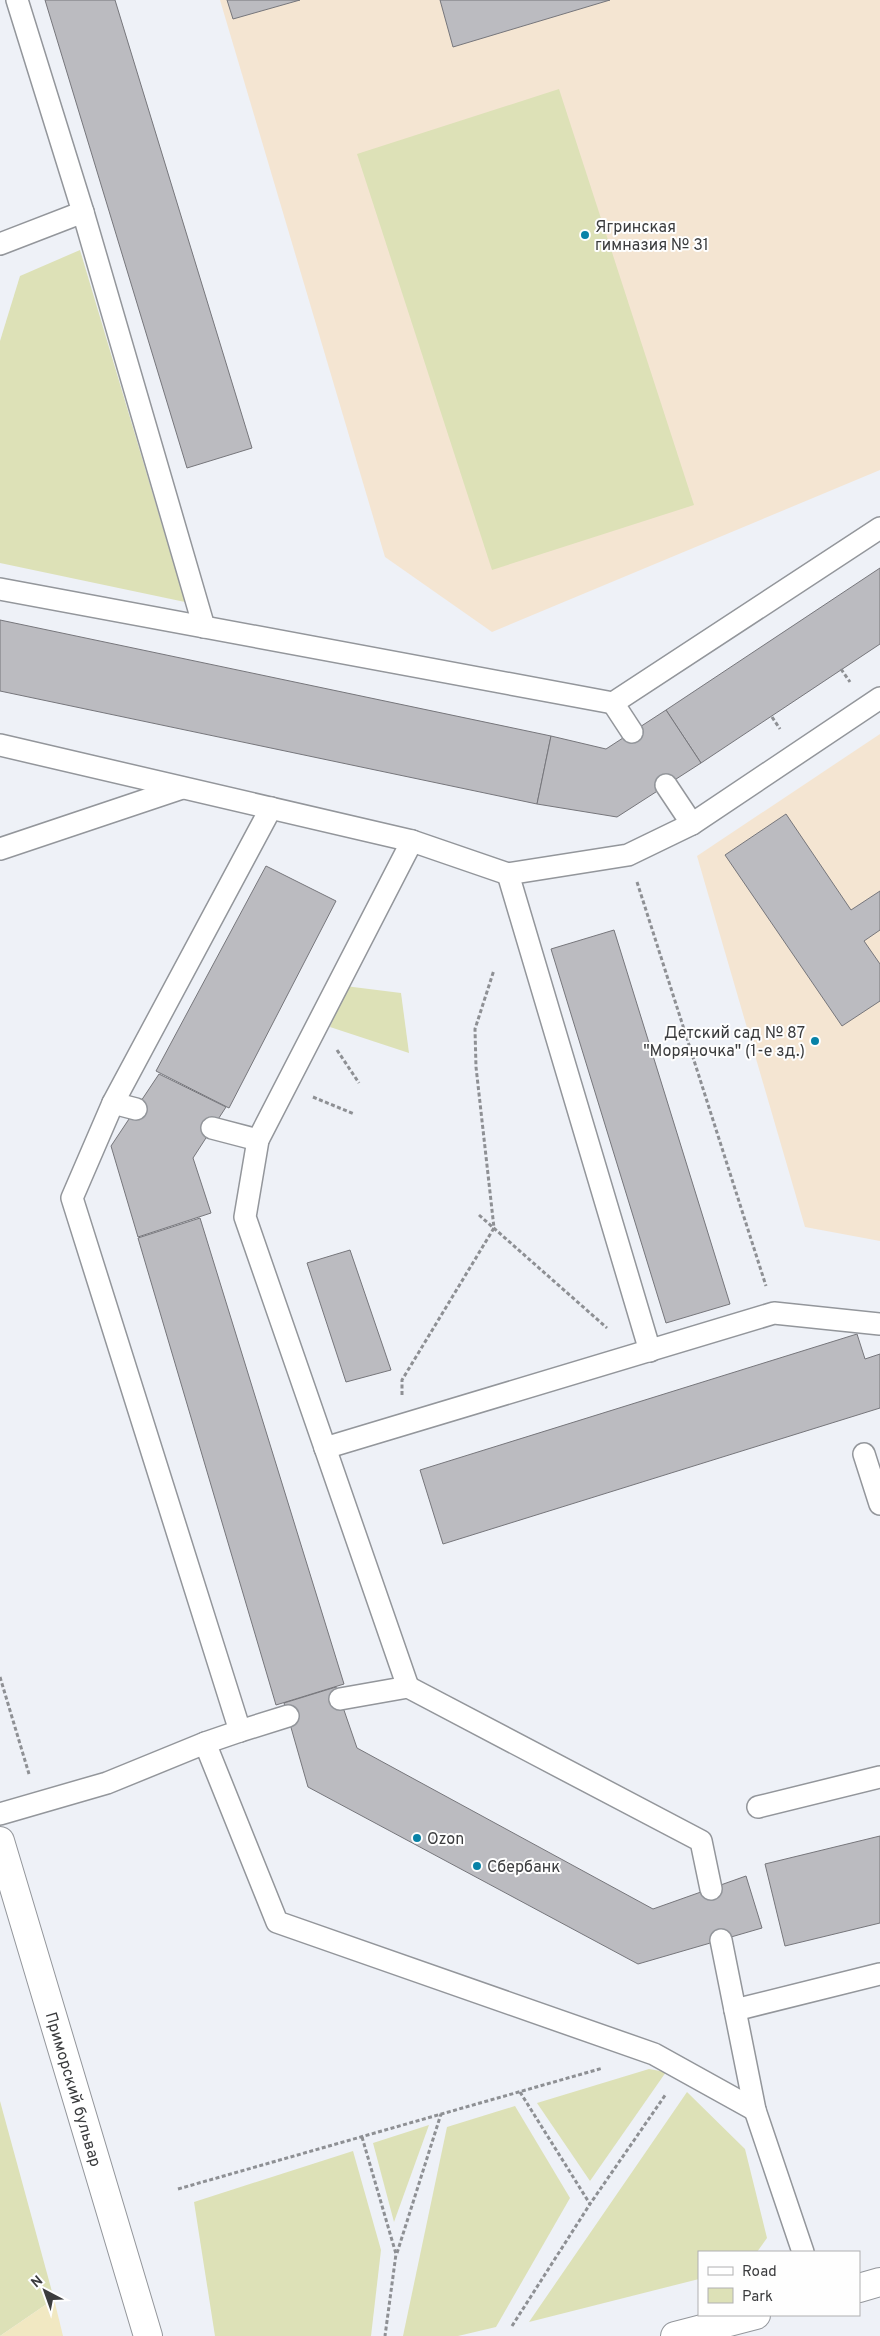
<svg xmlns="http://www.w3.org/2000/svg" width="880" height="2336" font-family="Overpass,sans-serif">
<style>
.education{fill:#f4e5d2}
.green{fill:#dde1b7}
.sand{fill:#f1e8c2}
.building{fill:#bbbbc0;stroke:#76767b}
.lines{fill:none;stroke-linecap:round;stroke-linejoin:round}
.service-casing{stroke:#93969b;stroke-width:24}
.minor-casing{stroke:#93969b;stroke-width:30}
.path{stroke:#8e9094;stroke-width:3;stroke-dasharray:4 2.5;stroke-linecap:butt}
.service{stroke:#fff;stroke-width:21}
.minor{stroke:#fff;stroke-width:28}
.poi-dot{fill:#0882a7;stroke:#fefefe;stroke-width:2}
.labels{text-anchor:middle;stroke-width:4;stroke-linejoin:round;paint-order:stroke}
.poi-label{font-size:16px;fill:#3b3c3e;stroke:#fefefe;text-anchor:start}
.street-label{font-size:16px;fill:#3b3c3e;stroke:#fefefe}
</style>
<rect width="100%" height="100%" fill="#eef1f7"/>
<!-- education -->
<g class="education">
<path d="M220,0H880V470L492,632L385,557Z"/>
<path d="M880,734V1241L805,1227L697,856Z"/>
</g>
<!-- green -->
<g class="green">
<path d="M559,89L694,505L492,570L357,154Z"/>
<path d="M80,250L185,602L0,563V341L20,276Z"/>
<path d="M345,986L401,993L409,1053L330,1027Z"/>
<path d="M649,2069L666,2072L590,2181L537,2103Z"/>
<path d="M687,2092L745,2149L767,2238L757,2252H699V2279L529,2322Z"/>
<path d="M0,2101L54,2299L0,2336Z"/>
<path d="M515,2106L570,2198L496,2327L458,2336H403L447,2127Z"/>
<path d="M429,2125L394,2222L373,2143Z"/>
<path d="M353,2151L381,2250L371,2336H215L194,2202Z"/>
</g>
<!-- sand -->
<path class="sand" d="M54,2299L63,2336H0Z"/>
<!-- building -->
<g class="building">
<path d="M45,0H115L252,448L187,468Z"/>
<path d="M227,0H300L233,19Z"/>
<path d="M440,0H610L453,47Z"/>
<path d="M880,568V644L701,763L666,710Z"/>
<path d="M0,620L551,736L537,804L0,691Z"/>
<path d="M666,710L701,763L617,817L537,804L551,736L606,749Z"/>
<path d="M786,814L851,910L880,891V930L864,941L880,964V1001L842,1026L725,855Z"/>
<path d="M266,866L336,901L229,1108L156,1071Z"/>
<path d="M614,930L730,1304L666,1323L551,949Z"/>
<path d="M159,1074L226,1107L193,1158L211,1213L138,1237L111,1146Z"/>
<path d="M200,1218L344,1684L276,1705L138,1238Z"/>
<path d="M350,1250L391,1370L346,1382L307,1263Z"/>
<path d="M857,1334L865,1359L880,1354V1408L443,1544L420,1470Z"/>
<path d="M336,1687L357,1748L653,1909L746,1876L762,1928L638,1964L308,1787L284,1703Z"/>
<path d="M880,1836V1923L785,1946L765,1864Z"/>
</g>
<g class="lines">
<!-- service casing -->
<g class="service-casing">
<g id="service">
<path d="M17,0L83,212L204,627"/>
<path d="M0,244L83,212"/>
<path d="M0,589L613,703L880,528"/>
<path d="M613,703L632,732"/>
<path d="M0,745L412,841L508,874"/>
<path d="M666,785L692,824"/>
<path d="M0,849L182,788"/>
<path d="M113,1103L72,1198L240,1731L288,1716"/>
<path d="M136,1109L113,1103L271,808"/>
<path d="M212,1128L258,1140"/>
<path d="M650,1351L508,874L628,855L692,824L880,698"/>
<path d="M325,1448L774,1313L880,1324"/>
<path d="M864,1454L880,1504"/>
<path d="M408,1687L245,1217L258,1140L412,841"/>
<path d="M340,1699L408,1687L701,1841L711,1889"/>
<path d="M205,1743L240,1731"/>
<path d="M758,1807L880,1777"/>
<path d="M0,1814L107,1783L205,1743L277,1922L654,2054L755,2110"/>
<path d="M721,1940L755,2110L803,2252"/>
<path d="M735,2010L880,1974"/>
</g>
</g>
<!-- minor casing -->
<g class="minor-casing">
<g id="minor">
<path id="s1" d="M0,1841L148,2336"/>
<path d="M859,2288L880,2282"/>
<path d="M675,2336L756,2315"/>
</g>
</g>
<!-- path -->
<g class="path">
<path d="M841,669L850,682"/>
<path d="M772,717L780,729"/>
<path d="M637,882L766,1286"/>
<path d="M337,1050L359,1083"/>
<path d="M313,1097L354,1114"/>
<path d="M479,1215L607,1328"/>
<path d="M402,1395V1380L494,1228L476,1067L475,1029L494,970"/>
<path d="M0,1677L29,1774"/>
<path d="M520,2092L590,2204L666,2094"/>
<path d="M362,2137L396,2254L385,2336"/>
<path d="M178,2189L603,2068"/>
<path d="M397,2253L441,2114"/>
<path d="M512,2326L590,2204"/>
</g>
<!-- service -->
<use href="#service" class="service"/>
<!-- minor -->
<use href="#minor" class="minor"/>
</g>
<!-- markers -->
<g class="poi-dot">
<circle cx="585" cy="235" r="5"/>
<circle cx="815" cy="1041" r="5"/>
<circle cx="417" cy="1838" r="5"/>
<circle cx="477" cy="1866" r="5"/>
</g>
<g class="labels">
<!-- poi labels -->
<g class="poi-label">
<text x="595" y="232">Ягринская<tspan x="595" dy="18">гимназия № 31</tspan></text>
<text x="805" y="1038" text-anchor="end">Детский сад № 87<tspan x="805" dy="18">"Моряночка" (1-е зд.)</tspan></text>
<text x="427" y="1844">Ozon</text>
<text x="487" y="1872">Сбербанк</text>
</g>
<!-- street labels -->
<g class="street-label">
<text dy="6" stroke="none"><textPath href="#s1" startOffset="259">Приморский бульвар</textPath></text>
</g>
</g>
<!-- legend -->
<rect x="698" y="2251" width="162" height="65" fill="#fefefe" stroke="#b0b0b1"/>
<rect x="708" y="2267" width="25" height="8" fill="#ffffff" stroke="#b0b0b1"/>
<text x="742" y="2276" font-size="15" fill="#3b3c3e">Road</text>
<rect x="708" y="2288" width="25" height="15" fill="#dde1b7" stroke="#b0b0b1"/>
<text x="742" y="2301" font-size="15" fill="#3b3c3e">Park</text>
<!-- north arrow -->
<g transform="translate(45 2291) rotate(319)" stroke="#fefefe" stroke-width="4" paint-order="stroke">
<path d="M0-4L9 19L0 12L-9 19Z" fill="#3b3c3e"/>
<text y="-8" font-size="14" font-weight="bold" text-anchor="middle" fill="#3b3c3e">N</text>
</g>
</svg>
